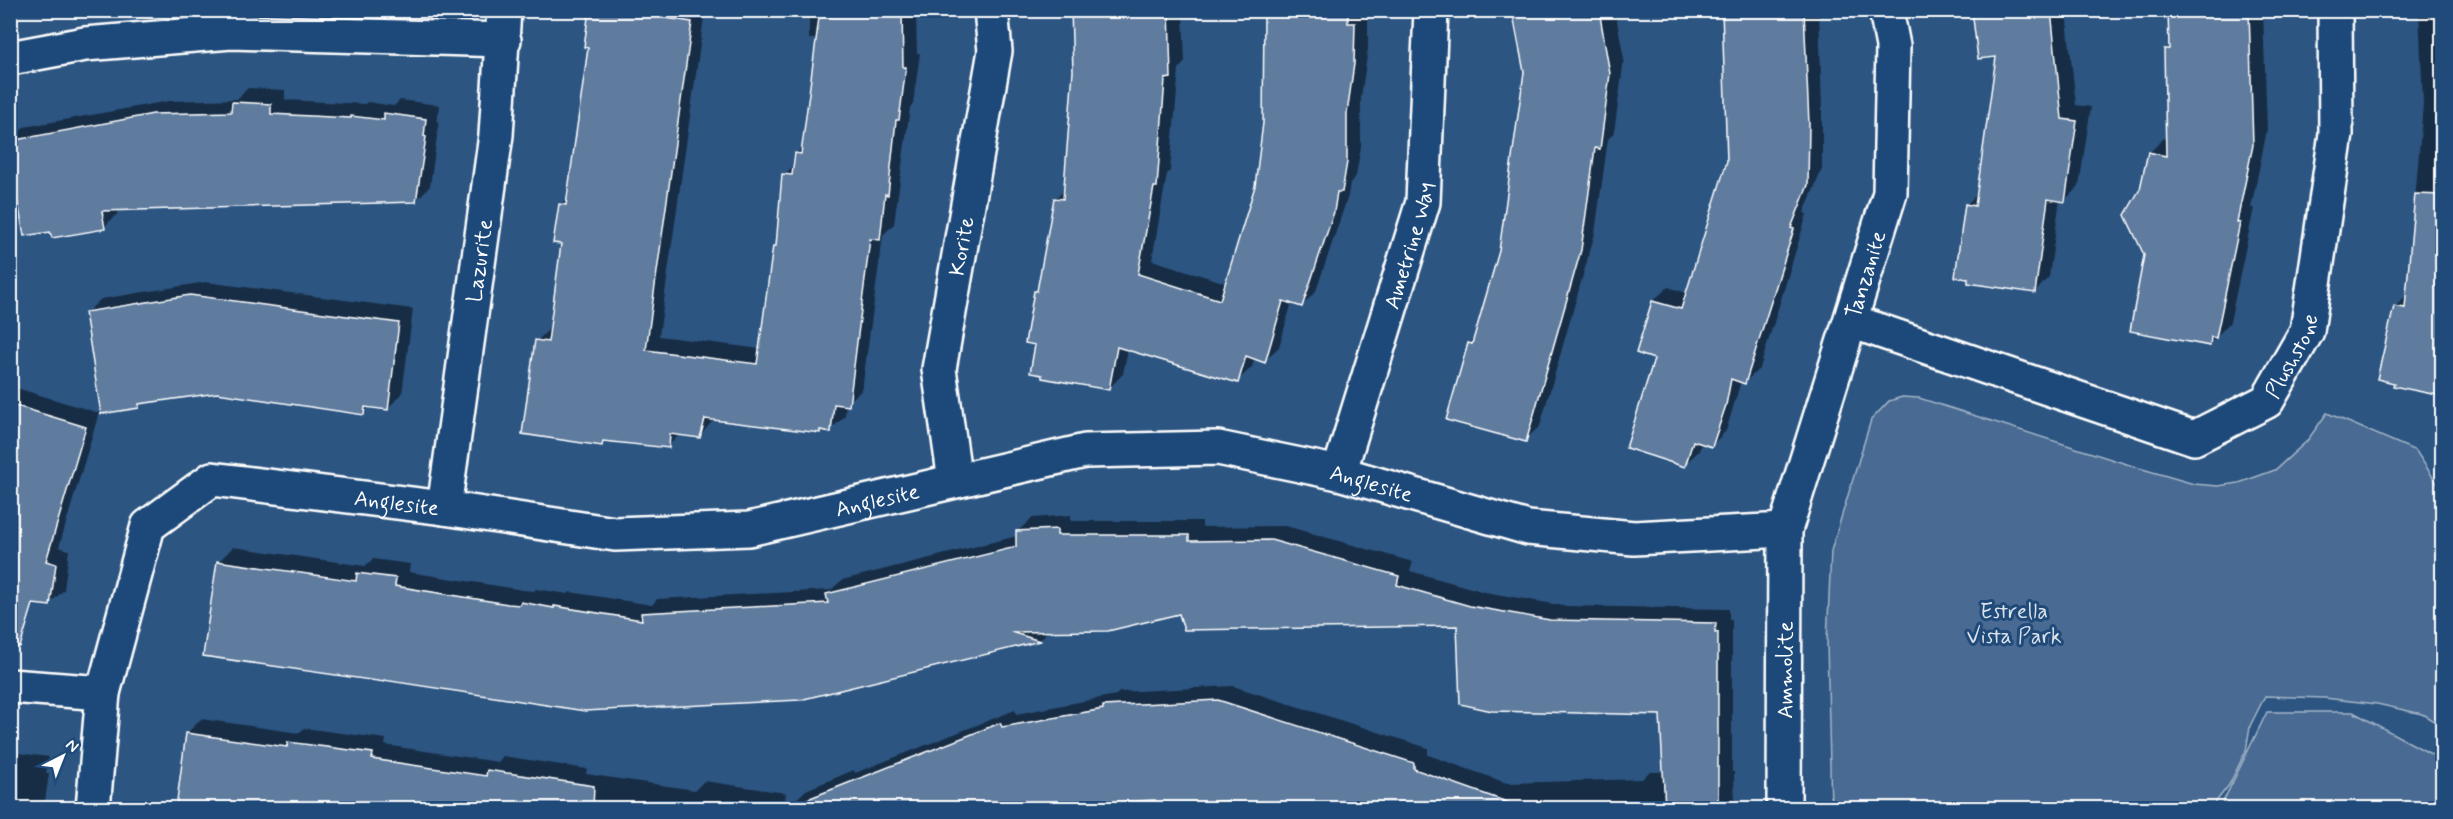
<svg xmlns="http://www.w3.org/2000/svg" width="2453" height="819" font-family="Mynerve,sans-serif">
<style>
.green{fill:#486b92;stroke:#a4b5c8;stroke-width:1.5}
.shadow{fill:#0007}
.building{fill:#5e7c9f;stroke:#fff;stroke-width:1.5}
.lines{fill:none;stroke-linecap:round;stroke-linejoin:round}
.street-casing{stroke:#fff;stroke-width:38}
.street{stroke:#1f4a7a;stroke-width:33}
.labels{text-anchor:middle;stroke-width:6;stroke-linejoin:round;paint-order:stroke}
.street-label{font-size:22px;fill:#fff;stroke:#1f4a7a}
.park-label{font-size:22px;fill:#dae1e9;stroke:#1f4a7a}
</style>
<rect width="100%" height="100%" fill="#2c5582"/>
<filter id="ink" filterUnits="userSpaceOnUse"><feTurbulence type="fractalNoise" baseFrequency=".0167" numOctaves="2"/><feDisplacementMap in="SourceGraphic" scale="12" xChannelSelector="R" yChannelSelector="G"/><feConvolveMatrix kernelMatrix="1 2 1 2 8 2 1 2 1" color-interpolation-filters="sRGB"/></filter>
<g filter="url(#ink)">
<!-- green -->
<g class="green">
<path d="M1902,397L1919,398L2139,468L2194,484L2218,486L2239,483L2275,470L2307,441L2327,413L2416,451L2442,491V726L2422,714L2377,704L2324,698L2265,696L2250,726L2246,751L2229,785L2211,808H1831L1827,642L1831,551L1871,420L1889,401Z"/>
<path d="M2267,712H2353L2442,760V808H2220Z"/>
</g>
<!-- shadow -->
<g class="shadow">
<path d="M591,10H705L659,336L761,349L774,246L777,243L784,175L795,164L796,154L804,146L818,39H809V11L800,10H916L917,53H920L913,104L910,108L894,224L883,235L862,390L846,404L845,416L830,430L822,429L819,432L715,418L700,436L680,434L668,446L607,440L602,445L537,341L552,326L563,243L561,205L569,197L590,46Z"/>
<path d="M1072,10H1183L1185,62L1179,69L1170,171L1167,174L1152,260L1226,283L1257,187L1265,123L1266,13L1268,10H1368V49L1361,98V147L1356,176L1350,183L1348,196L1316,291L1302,306L1292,302L1279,347L1264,361L1255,358L1252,367L1237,381L1128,349L1123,374L1109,388L1037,343L1027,342L1056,198L1066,188L1074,72Z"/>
<path d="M1515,10H1615L1624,59L1614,133L1608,139L1595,233L1540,426L1525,440L1469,343L1476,337L1501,251L1525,72Z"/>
<path d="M1723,10H1819L1822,109V169L1804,213L1807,214L1760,368L1745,382L1741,381L1726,431L1712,445L1702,442L1699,451L1684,465L1656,358L1653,301L1668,287L1687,293L1728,161Z"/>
<path d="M1974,10H2066L2076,105L2091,107L2079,186L2065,200L2060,199L2049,277L2035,292L1966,205L1978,193L1997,55Z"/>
<path d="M2170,10H2263L2267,130L2251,208H2254L2230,322L2209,345L2146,254L2142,190L2149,153L2164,138L2167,139L2165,50L2171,44Z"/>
<path d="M2419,10H2442V395L2395,384V307L2407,295L2423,104Z"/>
<path d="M248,88L285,90V100L365,104L367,102L394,106L400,100L439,105L437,121L439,122L430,186L416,201L118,209V213L104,227L10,150V141L24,127L169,101L237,99Z"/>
<path d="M206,282L413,309L402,394L388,408L370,406L363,413L217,391L144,401L139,407L86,313L101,299Z"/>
<path d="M10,386L99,413L59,547L69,550L64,590L49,604L10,599Z"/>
<path d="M1071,515V521H1202V527L1286,526L1413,562L1410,571L1485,592L1565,606L1729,609V619H1732V772H1734L1735,808H1266L1270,798L1157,795L1086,808H793L791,804L806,790L854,770L855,773L1015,710L1016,714L1116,695L1119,692L1233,686L1428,748V755L1507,783L1642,779L1649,772H1665L1662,713L1459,625L1180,612L1049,630L1039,640L800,699L718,704V702L386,678L383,681L218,562L233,547L365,566L373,559L410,564L409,572L523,590L534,591L536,589L568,594L570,592L652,605L657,599L831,590L842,580L1017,536V532L1032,518Z"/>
<path d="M201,719L299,733L304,728L386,739L385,745L498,762L503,756L587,769L586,774L695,790L704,781L786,793L784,808H177L187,733Z"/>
<path d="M10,752L49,757L46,774H49L44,808H10Z"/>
</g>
<!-- building -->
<g class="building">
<path d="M589,10H613L692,22L646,350L757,364L773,246H776L782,174L792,175L795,153L801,154L820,10H902L903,67H906L899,120H896L888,195L885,194L880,240L870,239L849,406L834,404L831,432L820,430V433L705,419L700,438L670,434L669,448L603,441L602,446L522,434L535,340L548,342L561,244L553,243L559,204L566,205L588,48L584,47Z"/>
<path d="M1071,10H1169L1171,78L1165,79L1157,187H1154L1138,274L1220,300L1255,186L1263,123L1264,13H1348V23H1355L1354,64L1347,113V162L1342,192H1337L1334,212L1302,307L1283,301L1265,363L1246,356L1238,383L1117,347L1109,390L1042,378V375L1030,373L1035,345L1025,343L1034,291H1037L1054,198L1063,199L1073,71Z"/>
<path d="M1512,10H1599L1610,74L1600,149L1595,148L1581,250L1526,442L1446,420L1468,343L1472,344L1499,251L1524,72Z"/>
<path d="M1722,10H1804L1809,124L1808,185L1791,228L1794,229L1745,384L1731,379L1726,405L1712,447L1693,441L1685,467L1626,448L1654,359L1636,353L1652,301L1681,309L1727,161Z"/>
<path d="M1972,10H2051L2062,119L2077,121L2065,202L2048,199L2035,293L1968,283V279L1955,277L1965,204L1975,206L1996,57L1978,59Z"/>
<path d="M2168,10H2249L2253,145L2237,222L2240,223L2216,338L2211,337L2210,346L2130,331L2144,255L2125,215L2140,189L2148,152L2166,156L2164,49H2169Z"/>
<path d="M232,102L271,104V114L351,118V116L384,120V113L426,119L424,136L426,137L416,202L102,211L105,229L52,238L50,232L24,236L10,159V141L153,114L231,112Z"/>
<path d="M2415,194L2442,195V396L2393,386L2394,383L2377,379L2394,306L2405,308Z"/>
<path d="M190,295L399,323L388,410L365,407L364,415L217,393L139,404V408L101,414L85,312Z"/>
<path d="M10,404L86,427L46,561L56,564L50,606L33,604L20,647L10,646Z"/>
<path d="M1057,529V535H1189V541L1271,540L1399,576L1397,585L1470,606L1550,620L1716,623L1715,633L1718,632V808H1665L1660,715L1492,711L1460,704L1457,626L1184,630L1179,614L1108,631L1011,632L1040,641L800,700L585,711L384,680V682L203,656L217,561L356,581L357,573L396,578L395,586L508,604L520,605L521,602L554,608V606L642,620L641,613L828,603L826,594L1016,547V531Z"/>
<path d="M1218,700L1414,763V769L1510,803V808H1248L1227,801L1155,805V800L1114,802L1077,808H791L790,806L1000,723L1002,727L1103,709V706Z"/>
<path d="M186,733L287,747L288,742L373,753L372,759L486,776L487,770L594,786L593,808H176Z"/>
</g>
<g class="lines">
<!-- street casing -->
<g class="street-casing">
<g id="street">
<path d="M10,58L85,44L231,32L504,40"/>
<path id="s1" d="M1851,321L2194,438L2267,401L2307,331L2336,134L2335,10"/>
<path id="s2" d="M1339,473L1423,202L1431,10"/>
<path id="s3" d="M955,481L939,369L995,51L991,10"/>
<path id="s4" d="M444,508L496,135L504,10"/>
<path d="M10,686L103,693"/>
<path id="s5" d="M93,808L103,693L148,526L212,479L444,508L615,534L749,529L1085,451L1218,448L1339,473L1528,528L1634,538L1785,530"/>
<path id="s6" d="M1784,808L1785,530L1890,193L1893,46L1886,10"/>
</g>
</g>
<!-- street -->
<use href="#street" class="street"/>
</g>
</g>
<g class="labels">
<!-- street labels -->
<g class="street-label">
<text dy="8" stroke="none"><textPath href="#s2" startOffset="238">Ametrine Way</textPath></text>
<text dy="8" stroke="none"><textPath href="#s3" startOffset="238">Korite</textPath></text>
<text dy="8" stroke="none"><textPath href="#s4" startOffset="250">Lazurite</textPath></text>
<text dy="8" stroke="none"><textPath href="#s6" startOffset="546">Tanzanite</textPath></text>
<text dy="8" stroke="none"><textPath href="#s1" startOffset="496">Plushstone</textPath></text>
<text dy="8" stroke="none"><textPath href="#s5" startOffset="1544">Anglesite</textPath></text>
<text dy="8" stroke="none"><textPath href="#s5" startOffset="1040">Anglesite</textPath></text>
<text dy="8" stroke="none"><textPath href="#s5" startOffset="554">Anglesite</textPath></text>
<text dy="8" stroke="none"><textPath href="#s6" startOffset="138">Ammolite</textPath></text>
</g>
<!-- park labels -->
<g class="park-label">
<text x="2014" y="618">Estrella<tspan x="2014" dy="25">Vista Park</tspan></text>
</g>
</g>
<!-- margin -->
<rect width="2453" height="819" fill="none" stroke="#1f4a7a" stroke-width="36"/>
<rect x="18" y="18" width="2417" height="783" fill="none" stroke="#fff" stroke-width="2" filter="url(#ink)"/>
<!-- north arrow -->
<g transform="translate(63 756) rotate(42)" stroke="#1f4a7a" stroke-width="4.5" paint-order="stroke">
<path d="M0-4.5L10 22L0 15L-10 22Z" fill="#ffffff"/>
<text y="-9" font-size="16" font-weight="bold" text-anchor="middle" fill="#ffffff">N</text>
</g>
</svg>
